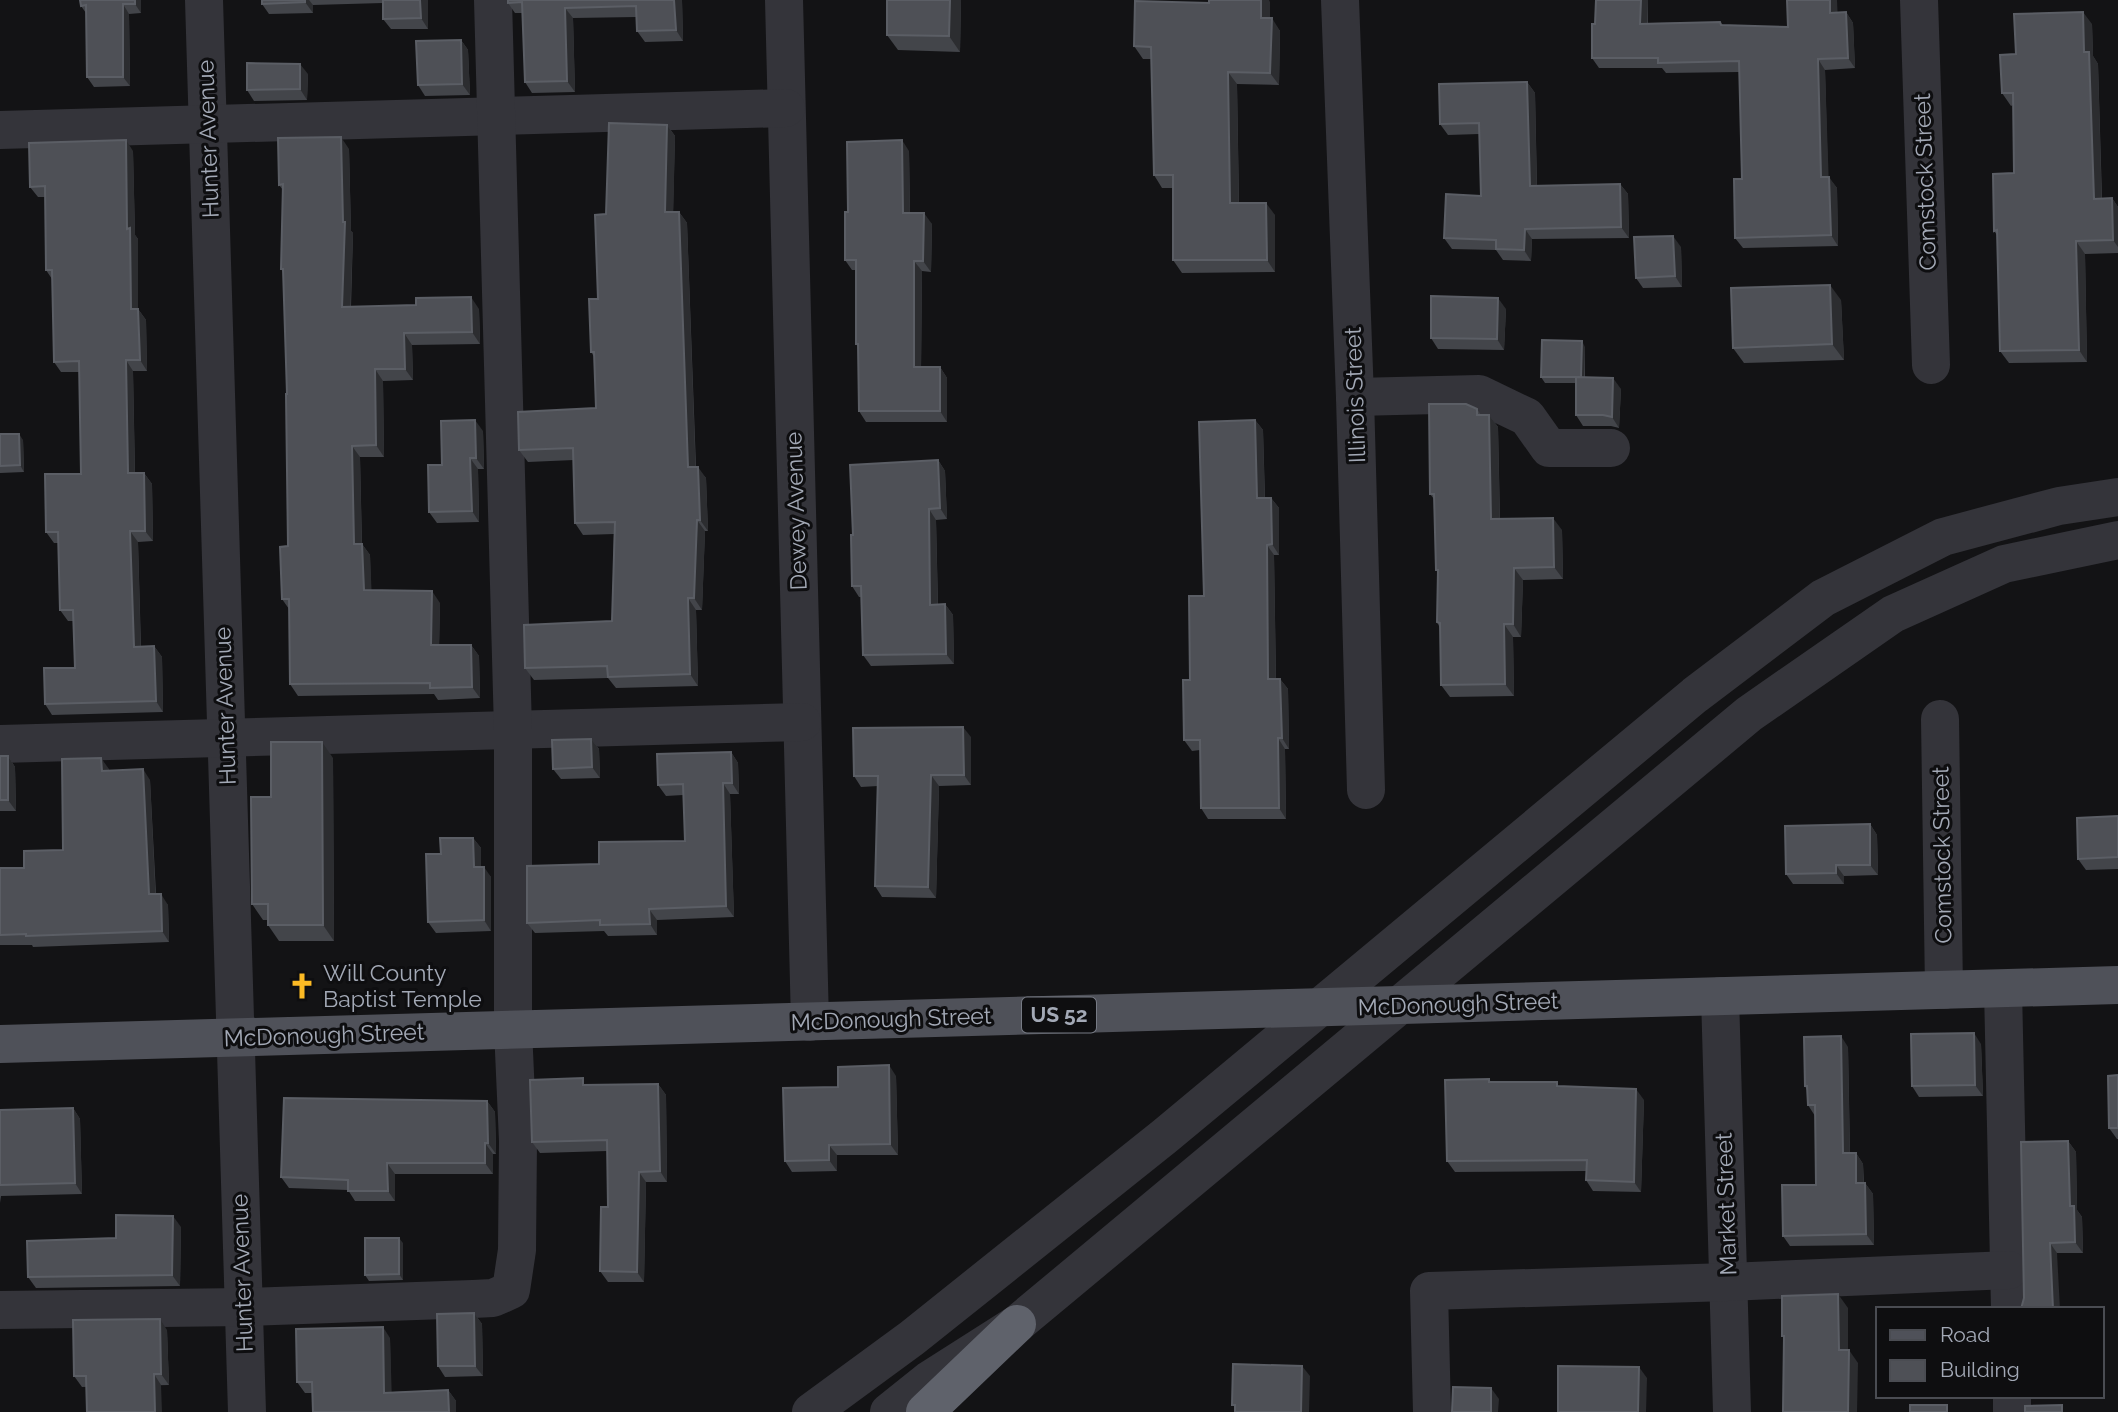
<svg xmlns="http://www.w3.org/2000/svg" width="2118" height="1412" font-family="Raleway,sans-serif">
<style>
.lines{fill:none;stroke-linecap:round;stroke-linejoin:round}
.minor{stroke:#34343a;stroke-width:38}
.major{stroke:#4f5159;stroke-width:38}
.highway{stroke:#5f626b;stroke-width:38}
.wall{fill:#43454a}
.shaded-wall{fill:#2c2d30}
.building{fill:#4e5056;stroke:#5b5e65;stroke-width:2}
.labels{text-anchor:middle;stroke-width:6;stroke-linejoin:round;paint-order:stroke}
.shield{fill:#0e0e10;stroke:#767a84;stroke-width:2}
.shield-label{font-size:21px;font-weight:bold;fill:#a3a9b6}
.street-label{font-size:23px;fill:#a3a9b6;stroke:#0e0e10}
.poi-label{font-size:23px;fill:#a3a9b6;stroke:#0e0e10;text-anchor:start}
</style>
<rect width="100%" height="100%" fill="#131315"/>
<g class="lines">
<!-- minor -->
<g class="minor">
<path d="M204,0L247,1412"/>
<path d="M784,0L810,1022"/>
<path d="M1340,0L1355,397L1366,790"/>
<path d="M1919,0L1931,365"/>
<path d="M0,130L786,108"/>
<path d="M1355,397L1479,394L1527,417L1549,448H1611"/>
<path d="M1940,719L1944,990"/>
<path d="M0,744L802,722"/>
<path d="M2003,989L2010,1309"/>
<path d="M1720,996L1732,1412"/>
<path d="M0,1310L244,1307L473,1299L493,1298L511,1290L517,1250L518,1141L513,1029V730L493,0"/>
<path d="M2012,1396V1412"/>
<path d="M811,1412L912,1338L1165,1136L1695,695L1823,598L1943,537L2059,506L2118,497"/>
<path d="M889,1412L929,1380L1017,1324L1749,714L1893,614L2004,564L2118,540"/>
<path d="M1432,1412L1429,1291L1728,1282L2009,1270"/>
</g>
<!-- major -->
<path class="major" d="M0,1044L2118,985"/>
<!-- highway -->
<path class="highway" d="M925,1412L1017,1324"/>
</g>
<!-- wall -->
<g class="wall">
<path d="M80,0H141V13L129,14L130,86L94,87L87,77L86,13L81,6Z"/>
<path d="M262,0H428V29H391L383,19V3L313,5V13L269,14L262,4Z"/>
<path d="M682,0L683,41L645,42L637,31V17L573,18L575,92L532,93L525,82L522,13H515L508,3Z"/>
<path d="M887,0H961L960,52L898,50L887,35Z"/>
<path d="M1596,0H1648V23L1720,22L1723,25L1788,27L1787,0H1837V13L1846,12L1853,23L1855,68L1825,70L1828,177L1837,188L1838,246L1743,248L1735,238L1742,179L1739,72L1666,73L1662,68H1599L1592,58L1595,24Z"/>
<path d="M1270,2V18L1280,31L1279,85L1237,84L1239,203L1275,215V272L1182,273L1173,260V188H1162L1154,175L1152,59H1143L1134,46L1209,3Z"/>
<path d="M2092,24L2093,56L2098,64L2102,198H2112L2118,207V253L2085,254L2087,362L2009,363L2000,351L1997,235L1994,231L2014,173L2013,105L2011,106L2002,93L2016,54Z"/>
<path d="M461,40L468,50L470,95L425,96L418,85Z"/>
<path d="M308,74L307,100L254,101L247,90Z"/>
<path d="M1527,82L1535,93L1537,186L1620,184L1628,194L1629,238L1532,239L1531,261L1503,260L1496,250L1452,249L1444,238L1481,196L1479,134L1448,135L1440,124Z"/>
<path d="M667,125L675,136L673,212H679L687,223L696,467L706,478L708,531H705L702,610H696L698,686L616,688L608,678L534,680L525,668L612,621L614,534L583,535L575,523L574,460L528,462L519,450L596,408L595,358L591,352L598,299L606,214Z"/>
<path d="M349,149L351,231L353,233L351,307L479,309L480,344L412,345L413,380L383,381L384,457H360L362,544L370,555L371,590L440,603L439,645H471L479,656L480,698L438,700L434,694L298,696L290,684L289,609L282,599L288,546L287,394L283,272L281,269L283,190L279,185Z"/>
<path d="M133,151L135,235L138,239V309L146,320L147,371H133L135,473H144L152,484L153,541L138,542L141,647L154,646L162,657L163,712L52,715L45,704L75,668L74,621H68L60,610L58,543H54L46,532L81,474L79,372H61L54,362L52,279L46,270V197H38L30,187Z"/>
<path d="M909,151L910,213L932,224L931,272L922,271L921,367H940L947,378V422H866L859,411L858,347L856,344V270H852L845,260L848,212Z"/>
<path d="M1681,247L1682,287L1643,288L1636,278Z"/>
<path d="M1841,300L1844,360L1744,363L1733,348Z"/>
<path d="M1506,309L1504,350L1438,349L1431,338Z"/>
<path d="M1585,347V377L1621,389L1619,428L1611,426H1583L1576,415V383H1545L1541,377Z"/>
<path d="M1477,409L1481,415H1489L1498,427L1500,519L1562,530L1563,579L1523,580L1521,637H1513L1514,696L1450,697L1441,685L1440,628L1437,622L1438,573L1436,570L1434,499L1430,494Z"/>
<path d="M1255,420L1263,430L1265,498H1271L1279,508V555H1274L1276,679H1280L1288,689L1289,749H1285L1286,819H1208L1201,808L1200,750L1192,751L1184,740L1190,680L1204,596Z"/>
<path d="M483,431L484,469H478L479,522L437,523L429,512L442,465Z"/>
<path d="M0,434L23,440L24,472L0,473Z"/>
<path d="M938,460L945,471L947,519L936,520L938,605L945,604L953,615L954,664L871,666L863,655L862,597H859L852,586L853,535Z"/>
<path d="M971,737V785L939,786L936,898L882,897L875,886L878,786L861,787L854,776Z"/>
<path d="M591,739L599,749L600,778L561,779L553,769Z"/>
<path d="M731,752L738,763L739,794H730L734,917L657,920V935L608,936L604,931L535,933L527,923L599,864L685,841L683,795L666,796L658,785Z"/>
<path d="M0,756H8L15,767L16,811H0Z"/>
<path d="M101,758L109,771L150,780L156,894L168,905L169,942L33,947L32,945H0V868H24L63,850Z"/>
<path d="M333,758L334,941H279L268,925V920H263L252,904L271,797Z"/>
<path d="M2118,816V869L2086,870L2078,859Z"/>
<path d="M1870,824L1877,835L1878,875L1844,876V884H1793L1786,874Z"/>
<path d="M473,838L481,848V867L491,877V931L436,933L428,922L441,854Z"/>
<path d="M1981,1044L1983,1096L1919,1097L1912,1086Z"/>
<path d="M1848,1047L1850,1153H1856L1863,1164L1864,1183H1865L1873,1194L1874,1245L1790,1246L1783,1236L1816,1185L1815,1116L1808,1105L1807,1090L1805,1086Z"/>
<path d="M2118,1075V1139H2117L2109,1128Z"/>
<path d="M896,1076L898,1155H837V1171L792,1172L785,1161L838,1087Z"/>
<path d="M1489,1079L1491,1082L1561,1086L1644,1100L1641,1192L1593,1191L1586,1180V1171L1455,1172L1447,1161Z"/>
<path d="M658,1084L666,1095L667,1182H646L644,1282H608L600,1271L608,1207L607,1151L540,1153L532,1142L588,1085Z"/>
<path d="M487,1101L495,1112L496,1154H493V1174H395V1201H355L348,1190L289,1188L281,1177Z"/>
<path d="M73,1108L80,1119L82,1194L1,1196L0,1203V1110Z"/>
<path d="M2068,1141L2076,1152L2077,1210L2082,1217L2083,1253H2057L2021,1309Z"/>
<path d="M181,1227L180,1286L36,1288L28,1277L116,1238Z"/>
<path d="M403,1243V1280L369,1281L365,1275Z"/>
<path d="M474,1313L482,1324L483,1376L445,1377L438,1366Z"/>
<path d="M167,1330L169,1385L82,1387L74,1376Z"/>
<path d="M390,1338L391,1392L448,1390L456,1401V1412H313L312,1393H305L297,1382Z"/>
</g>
<!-- shaded-wall -->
<g class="shaded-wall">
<path d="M135,0H141V13L135,4Z"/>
<path d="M305,0H309L313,5V13L305,2Z"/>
<path d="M420,0H428V29L421,18Z"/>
<path d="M674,0H682L683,41L676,30Z"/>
<path d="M950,0H961L960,52L949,36Z"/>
<path d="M1261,0H1269L1270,2V31L1261,18Z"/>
<path d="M1641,0H1648L1647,34L1640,24Z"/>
<path d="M1830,0H1837L1838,23L1830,13Z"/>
<path d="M123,4L129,14L130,86L123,77Z"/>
<path d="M565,8L573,18L575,92L567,81Z"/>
<path d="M1846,12L1853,23L1855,68L1848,58Z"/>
<path d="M2083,12L2092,24L2093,56L2098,64L2102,211L2094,199L2084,52Z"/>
<path d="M1272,18L1280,31L1279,85L1270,73Z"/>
<path d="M461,40L468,50L470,95L462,84Z"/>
<path d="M1818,59L1825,70L1829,188L1821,177Z"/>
<path d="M300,64L308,74L307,100L300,89Z"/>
<path d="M1228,72L1237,84L1239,216L1230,203Z"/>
<path d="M1527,82L1535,93L1537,197L1530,186Z"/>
<path d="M667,125L675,136L673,224L665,212Z"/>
<path d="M341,137L349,149L351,231L353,233L350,319L342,307L343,222Z"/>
<path d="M126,140L133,151L135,235L138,239V309L146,320L147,371L140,360L131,309L127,229Z"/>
<path d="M902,140L909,151L910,223L903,213Z"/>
<path d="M1829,177L1837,188L1838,246L1831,235Z"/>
<path d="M1620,184L1628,194L1629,238L1621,227Z"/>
<path d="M2112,198L2118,207V247L2113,240Z"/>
<path d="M1266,203L1275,215V272L1267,260Z"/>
<path d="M679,212L687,223L696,479L688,467Z"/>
<path d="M924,213L932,224L931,272L923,261Z"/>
<path d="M1525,229L1532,239L1531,261L1524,250Z"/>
<path d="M1673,236L1681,247L1682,287L1675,276Z"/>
<path d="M2076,241L2085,254L2087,362L2079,350Z"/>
<path d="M914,261L922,271L921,378L914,367Z"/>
<path d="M1830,285L1841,300L1844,360L1832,344Z"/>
<path d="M471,297L479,309L480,344L472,332Z"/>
<path d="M1498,298L1506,309L1504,350L1497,339Z"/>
<path d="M404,333L412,345L413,380L405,369Z"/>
<path d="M1582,341L1585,347L1584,383L1581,378Z"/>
<path d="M126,360L133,371L135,484L128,473Z"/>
<path d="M940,367L947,378V422L940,411Z"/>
<path d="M375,369L383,381L384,457L376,445Z"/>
<path d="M1613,378L1621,389L1619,428L1612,417Z"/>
<path d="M1489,415L1498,427L1500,531L1491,519Z"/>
<path d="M475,420L483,431L484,469L476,458Z"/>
<path d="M1255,420L1263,430L1265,509L1257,498Z"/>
<path d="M19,434L23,440L24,472L20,465Z"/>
<path d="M352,446L360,457L362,555L354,544Z"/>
<path d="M470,458L478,469L479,522L472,511Z"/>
<path d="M938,460L945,471L947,519L940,508Z"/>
<path d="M698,467L706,478L708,531L700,520Z"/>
<path d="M144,473L152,484L153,541L145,531Z"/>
<path d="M1271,498L1279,508V555L1272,544Z"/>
<path d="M929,509L936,520L938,615L930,605Z"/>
<path d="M1553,518L1562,530L1563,579L1554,567Z"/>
<path d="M697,520L705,531L702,610L694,598Z"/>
<path d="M130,531L138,542L141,658L134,647Z"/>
<path d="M362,544L370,555L372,601L364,590Z"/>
<path d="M1267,545L1274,555L1276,690L1268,679Z"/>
<path d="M1514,568L1523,580L1521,637L1513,624Z"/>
<path d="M432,591L440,603L439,657L431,645Z"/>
<path d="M688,598L696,610L698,686L690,674Z"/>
<path d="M945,604L953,615L954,664L946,654Z"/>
<path d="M1504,624L1513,637L1514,696L1505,684Z"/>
<path d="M471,645L479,656L480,698L472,687Z"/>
<path d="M154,646L162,657L163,712L156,701Z"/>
<path d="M1280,679L1288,689L1289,749L1282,738Z"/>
<path d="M963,727L971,737V785L964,775Z"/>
<path d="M1278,738L1285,749L1286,819L1279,808Z"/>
<path d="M591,739L599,749L600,778L592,767Z"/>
<path d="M322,742L333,758L334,941L323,925Z"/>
<path d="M731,752L738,763L739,794L732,783Z"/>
<path d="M8,756L15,767L16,811L8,800Z"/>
<path d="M101,758L109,769V782L102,771Z"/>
<path d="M143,769L150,780L156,905L149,894Z"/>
<path d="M931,775L939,786L936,898L928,887Z"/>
<path d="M723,783L730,794L734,917L726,906Z"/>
<path d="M1870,824L1877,835L1878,875L1870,865Z"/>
<path d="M473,838L481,848V878L474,867Z"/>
<path d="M1836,865L1844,876V884L1836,873Z"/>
<path d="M484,867L491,877V931L484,920Z"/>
<path d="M161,894L168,905L169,942L162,931Z"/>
<path d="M649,909L657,920V935L650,924Z"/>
<path d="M1974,1033L1981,1044L1983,1096L1975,1085Z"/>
<path d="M1841,1036L1848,1047L1850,1164L1843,1153Z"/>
<path d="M889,1065L896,1076L898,1155L890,1144Z"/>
<path d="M658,1084L666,1095L667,1182L660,1171Z"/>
<path d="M1636,1089L1644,1100L1641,1192L1634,1182Z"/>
<path d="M487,1101L495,1112L496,1154L488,1143Z"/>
<path d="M73,1108L80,1119L82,1194L75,1183Z"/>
<path d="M2068,1141L2076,1152L2077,1210L2082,1217L2083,1253L2075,1242L2070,1206Z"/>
<path d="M485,1143L493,1154V1174L485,1163Z"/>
<path d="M829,1145L837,1155V1171L829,1160Z"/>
<path d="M1856,1153L1863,1164L1864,1194L1856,1183Z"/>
<path d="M387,1163L395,1174V1201L388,1191Z"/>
<path d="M639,1172L646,1182L644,1282L637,1272Z"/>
<path d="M1865,1183L1873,1194L1874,1245L1866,1234Z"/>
<path d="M173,1216L181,1227L180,1286L172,1275Z"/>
<path d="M399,1238L403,1243V1280L399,1274Z"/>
<path d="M2050,1243L2057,1253L2060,1309H2053Z"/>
<path d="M1838,1294L1848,1308V1363L1839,1350Z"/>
<path d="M474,1313L482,1324L483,1376L475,1366Z"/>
<path d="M160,1319L167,1330L169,1385L161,1374Z"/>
<path d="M383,1327L390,1338L392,1403L384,1393Z"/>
<path d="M1849,1350L1858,1363L1857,1412H1848Z"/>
<path d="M1302,1366L1310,1376L1309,1412H1301Z"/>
<path d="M1639,1367L1647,1378L1646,1412H1638Z"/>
<path d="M154,1374L161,1385L162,1412H155Z"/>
<path d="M1491,1388L1499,1399L1498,1412H1491Z"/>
<path d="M448,1390L456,1401V1412H449Z"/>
</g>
<!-- building -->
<g class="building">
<path d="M80,0H135V4H123V77H87L86,5L81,6Z"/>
<path d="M262,0H305V2L262,4Z"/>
<path d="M383,0H420L421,18L383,19Z"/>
<path d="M508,0H674L676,30L637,31L636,6L565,8L567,81L525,82L522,2L508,3Z"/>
<path d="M887,0H950L949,36L887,35Z"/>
<path d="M1209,0H1261V18H1272L1270,73L1228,72L1230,203H1266L1267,260H1173V175H1154L1151,47L1134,46L1135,1L1209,3Z"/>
<path d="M1596,0H1641L1640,24L1720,22L1721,25L1788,27L1787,0H1830V13L1846,12L1848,58L1818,59L1821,177H1829L1831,235L1735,238L1734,179H1742L1739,61L1658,63V58H1592V24H1595Z"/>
<path d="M2083,12L2084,52H2089L2094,199L2112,198L2113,240L2076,241L2079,350L2000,351L1997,230L1994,231L1993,174L2014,173L2013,93H2002L2000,55L2016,54L2014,14Z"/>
<path d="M461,40L462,84L418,85L416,41Z"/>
<path d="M247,63L300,64V89L247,90Z"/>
<path d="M1527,82L1530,186L1620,184L1621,227L1525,229L1524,250L1496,249V240L1444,238L1446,194L1481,196L1479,123L1440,124L1439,84Z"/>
<path d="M609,123L667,125L665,212H679L688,467H698L700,520H697L694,598H688L690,674L608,677L607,666L525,668L524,625L612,621L615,522L575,523L573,448L519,450L518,412L596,408L594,352H591L589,299H598L595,215L606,214Z"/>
<path d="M341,137L343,222H345L342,307L416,305V298L471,297L472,332L404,333L405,369H375L376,445L352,446L354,544H362L364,590L432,591L431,645H471L472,687L430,688V683L290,684L289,599H282L280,547L288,546L286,394H287L283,269H281L283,184L279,185L278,138Z"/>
<path d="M126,140L127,229L130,228L131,309H138L140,360H126L128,473H144L145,531H130L134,647L154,646L156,701L45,704L44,668H75L73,610H60L58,532H46L45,474H81L79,361L54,362L52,270H46L45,186L30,187L29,143Z"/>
<path d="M902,140L903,213H924L923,261H914V367H940V411H859L858,344H856V260H845V212H848L847,142Z"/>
<path d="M1673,236L1675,276L1636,278L1634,237Z"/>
<path d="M1830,285L1832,344L1733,348L1731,288Z"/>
<path d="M1431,296L1498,298L1497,339L1431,338Z"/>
<path d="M1542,340L1582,341L1581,377H1541Z"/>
<path d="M1576,377L1613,378L1612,417L1603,415H1576Z"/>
<path d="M1429,404H1466L1477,409V415H1489L1491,519L1553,518L1554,567L1514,568L1513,624H1504L1505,684L1441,685L1440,623L1437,622L1438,570H1436L1434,494H1430Z"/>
<path d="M475,420L476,458H470L472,511L429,512L428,465H442L441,421Z"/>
<path d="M1255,420L1257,498H1271L1272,544L1267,545L1268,679H1280L1282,738H1278L1279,808H1201L1200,740H1184L1183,680H1190L1189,596H1204L1199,422Z"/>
<path d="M0,434H19L20,465L0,466Z"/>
<path d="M938,460L940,508L929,509L930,605L945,604L946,654L863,655L861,586H852L851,535H853L850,465Z"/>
<path d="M963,727L964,775H931L928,887L875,886L878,776H854L853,728Z"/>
<path d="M591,739L592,767L553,769L552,740Z"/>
<path d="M271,742H322L323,925H268V904H252L251,797H271Z"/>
<path d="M731,752L732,783H723L726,906L649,909L650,924L600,925V920L527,923V866L599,864V842L685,841L683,784L658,785L657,754Z"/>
<rect x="0" y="756" width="8" height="44"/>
<path d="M101,758L102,771L143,769L149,894H161L162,931L26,936V934L0,935V868H24V851L63,850L62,759Z"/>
<path d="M2118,816V857L2078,859L2077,818Z"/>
<path d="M1870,824V865H1836V873L1786,874L1785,826Z"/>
<path d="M440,838H473L474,867H484V920L428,922L426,854H441Z"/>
<path d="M1974,1033L1975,1085L1912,1086L1911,1034Z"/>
<path d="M1841,1036L1843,1153H1856V1183H1865L1866,1234L1783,1236L1782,1185H1816L1815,1105H1808L1807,1086H1805L1804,1037Z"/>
<path d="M889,1065L890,1144L829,1145V1160L785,1161L783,1088L838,1087V1067Z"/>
<path d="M2118,1075V1128H2109L2108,1076Z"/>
<path d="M583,1078V1085L658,1084L660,1171L639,1172L637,1272L600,1271L601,1207H608L607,1140L532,1142L530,1080Z"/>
<path d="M1489,1079V1082H1557V1086L1636,1089L1634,1182L1586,1180L1587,1160L1447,1161L1445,1080Z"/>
<path d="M284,1098L487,1101L488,1143H485V1163H387L388,1191H348V1180L281,1177Z"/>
<path d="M73,1108L75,1183L0,1185V1110Z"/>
<path d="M2068,1141L2070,1206H2074L2075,1242L2050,1243L2053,1309H2021L2024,1298L2021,1142Z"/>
<path d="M116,1215L173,1216L172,1275L28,1277L27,1241L116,1238Z"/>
<path d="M365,1238H399V1274L365,1275Z"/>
<path d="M1838,1294L1839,1350H1849L1848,1412H1783L1784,1336H1782V1296Z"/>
<path d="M474,1313L475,1366H438L437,1314Z"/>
<path d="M160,1319L161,1374H154L155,1412H87L86,1376H74L73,1320Z"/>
<path d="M383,1327L384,1393L448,1390L449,1412H313L312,1382H297L296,1329Z"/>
<path d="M1233,1364L1302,1366L1301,1412H1235V1405H1232Z"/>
<path d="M1558,1366L1639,1367L1638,1412H1558Z"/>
<path d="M1453,1387L1491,1388V1412H1452Z"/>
<rect x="1910" y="1405" width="37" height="7"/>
<path d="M2062,1405V1412H2025V1406Z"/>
</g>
<!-- icons -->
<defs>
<g id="church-bare" transform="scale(2.1)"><path d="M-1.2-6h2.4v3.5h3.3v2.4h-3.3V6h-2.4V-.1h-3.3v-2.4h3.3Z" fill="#fcba24" stroke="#0e0e10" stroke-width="2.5" paint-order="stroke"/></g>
</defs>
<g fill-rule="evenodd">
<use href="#church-bare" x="302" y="986"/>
</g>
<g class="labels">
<!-- shield labels -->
<rect class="shield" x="1022" y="997.5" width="74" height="35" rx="5"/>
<g class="shield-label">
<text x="1059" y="1022">US 52</text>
</g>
<!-- street labels -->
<g class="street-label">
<text transform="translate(208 139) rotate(-92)" y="8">Hunter Avenue</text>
<text transform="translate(1925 182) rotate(-92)" y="8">Comstock Street</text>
<text transform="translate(1355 395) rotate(-92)" y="8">Illinois Street</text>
<text transform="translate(796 511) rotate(-92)" y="8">Dewey Avenue</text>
<text transform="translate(225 706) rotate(-92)" y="8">Hunter Avenue</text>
<text transform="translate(1942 855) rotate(-91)" y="8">Comstock Street</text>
<text transform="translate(1458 1004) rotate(-2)" y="8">McDonough Street</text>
<text transform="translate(891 1019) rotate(-2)" y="8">McDonough Street</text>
<text transform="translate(324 1035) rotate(-2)" y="8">McDonough Street</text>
<text transform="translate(1726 1204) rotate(-92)" y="8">Market Street</text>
<text transform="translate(242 1273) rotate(-92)" y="8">Hunter Avenue</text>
</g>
<!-- poi labels -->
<g class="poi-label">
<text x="323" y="981">Will County<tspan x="323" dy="26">Baptist Temple</tspan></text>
</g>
</g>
<!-- legend -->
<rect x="1876" y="1307" width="228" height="91" fill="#0e0e10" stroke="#4a4c52" stroke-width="2"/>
<rect x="1890" y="1330" width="35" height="10" fill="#4f5159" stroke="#4a4c52" stroke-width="2"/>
<text x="1940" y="1342" font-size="21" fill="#a3a9b6">Road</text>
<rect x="1890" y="1360" width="35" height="21" fill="#4e5056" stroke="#4a4c52" stroke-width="2"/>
<text x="1940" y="1377" font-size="21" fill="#a3a9b6">Building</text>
</svg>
